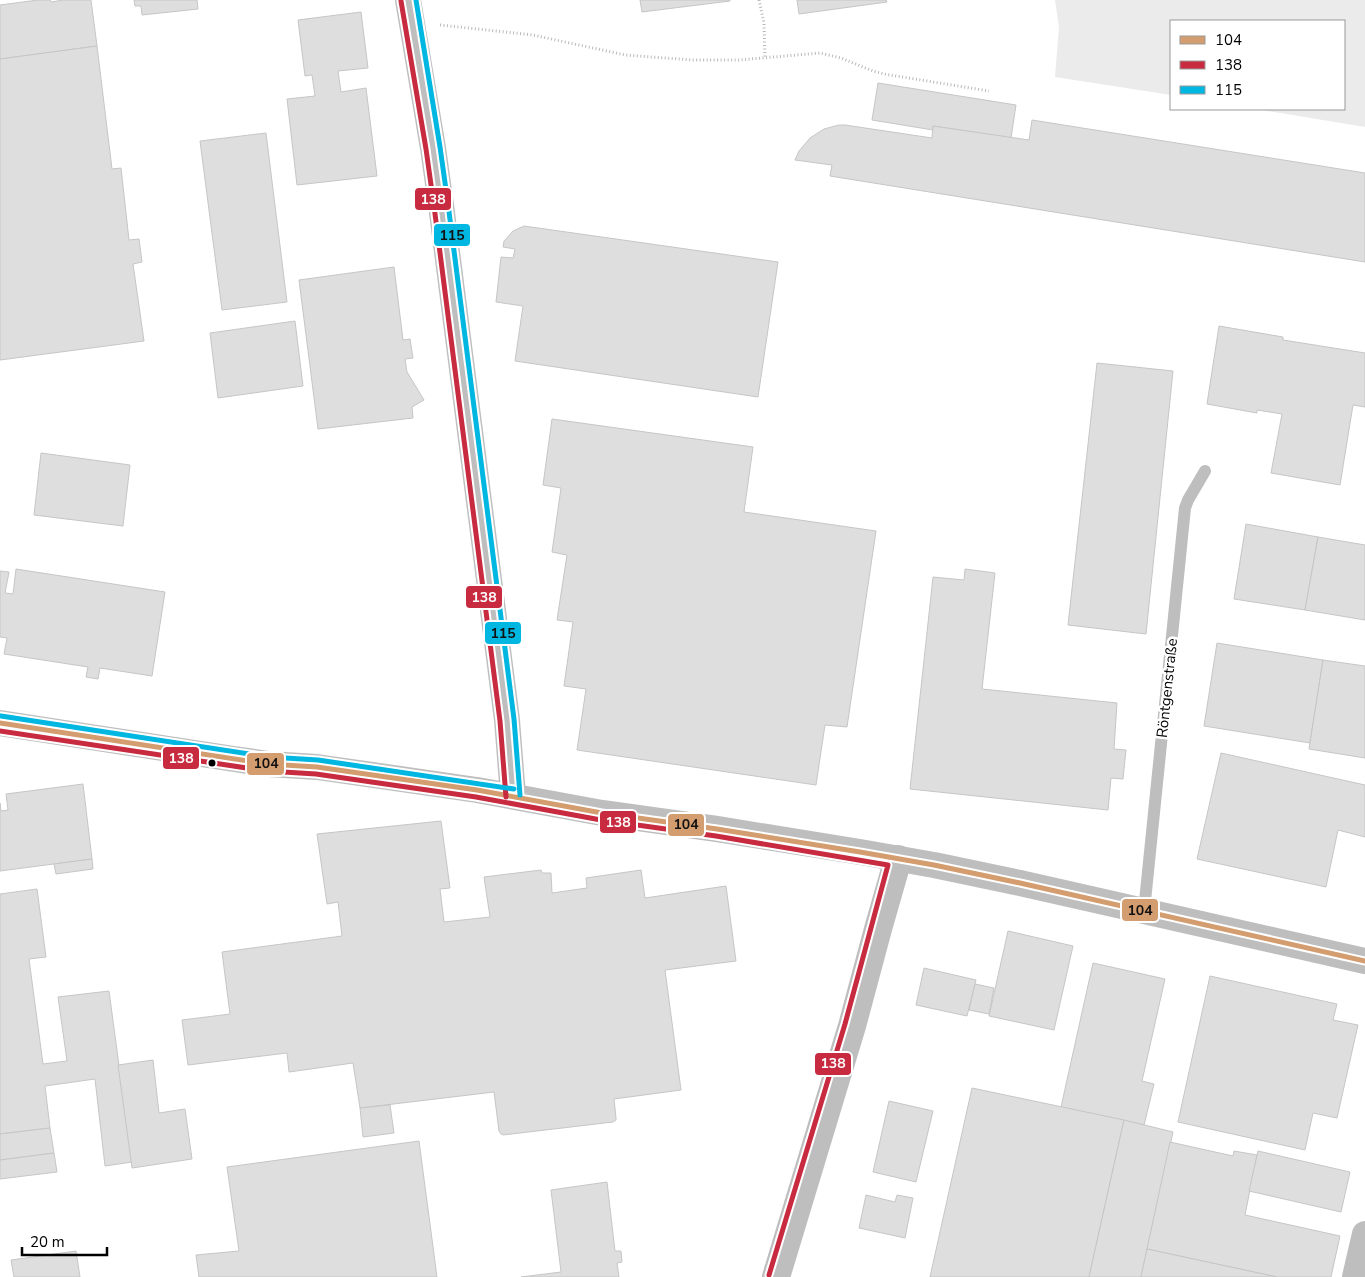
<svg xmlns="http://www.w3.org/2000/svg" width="1365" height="1277" font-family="'Nunito Sans',sans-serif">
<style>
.green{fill:#ebebeb}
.building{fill:#dedede;stroke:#c6c6c6}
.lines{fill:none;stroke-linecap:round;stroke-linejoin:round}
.path{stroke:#b9b9b9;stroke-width:3;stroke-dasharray:1 2.5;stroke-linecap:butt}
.service{stroke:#bebebe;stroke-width:12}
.minor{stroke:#bebebe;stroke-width:26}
.tertiary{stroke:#bebebe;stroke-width:28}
.bus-1-casing{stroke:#fff;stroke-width:9}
.bus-2-casing{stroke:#fff;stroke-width:9}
.bus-3-casing{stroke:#fff;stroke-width:9}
.bus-1{stroke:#d39d70;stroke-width:5}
.bus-2{stroke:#c82b40;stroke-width:5}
.bus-3{stroke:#00b7e1;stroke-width:5}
.bus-dot{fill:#000;stroke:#fff;stroke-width:2}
.labels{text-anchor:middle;stroke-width:5;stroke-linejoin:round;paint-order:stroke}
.street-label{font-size:15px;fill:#000;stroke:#fff}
.line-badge{stroke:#fff;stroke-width:2}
.badge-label{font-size:14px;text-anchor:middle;font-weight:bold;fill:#fff}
.pale-badge-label{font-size:14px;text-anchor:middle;font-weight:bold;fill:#111}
</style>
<rect width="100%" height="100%" fill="#fff"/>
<!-- green -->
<path class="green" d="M1055,0H1365V127L1256,109H1344V21H1171V95L1055,77L1059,27Z"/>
<!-- building -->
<g class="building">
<path d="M38,0H50L51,2L63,0H91L97,46L0,59V5Z"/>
<path d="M134,0H197L198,9L142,15L141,6H135Z"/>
<path d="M640,0H730V1L642,12Z"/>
<path d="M797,0H886L887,2L799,14Z"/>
<path d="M361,12L368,68L338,71L341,92L366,88L377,176L297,185L287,99L315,96L312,75L305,76L298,20Z"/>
<path d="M97,46L112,169L121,168L129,240L139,239L142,262L133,264L144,341L0,360V59Z"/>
<path d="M878,83L1016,105L1011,138L933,126V130L872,120Z"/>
<path d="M1032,120L1365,173V262L830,176L832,165L795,160L799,151L810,138L824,129L839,125H845L932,138L933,126L1029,140Z"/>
<path d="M266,133L287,302L222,310L200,141Z"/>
<path d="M524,226L778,262L758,397L515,361L523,306L496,302L501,257L513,258L515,249L503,247L504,241L513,231Z"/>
<path d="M394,267L403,340L410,339L413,358L405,359L407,372L424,400L412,407L413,418L318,429L299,280Z"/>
<path d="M295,321L303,386L218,398L210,333Z"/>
<path d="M1219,326L1283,337V340L1365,353V407L1353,405L1340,485L1271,473L1282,414L1257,410V413L1207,404Z"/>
<path d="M1097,363L1173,371L1146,634L1068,625Z"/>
<path d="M552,419L753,447L744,512L876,531L847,727L825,725L816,785L577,750L586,689L564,686L573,622L557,620L567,555L552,552L561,488L543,485Z"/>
<path d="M41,453L130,465L123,526L34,515Z"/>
<path d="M1246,524L1318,537L1305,610L1234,599Z"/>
<path d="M1318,537L1365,545V620L1305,610Z"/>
<path d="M16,569L165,592L152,676L100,668L98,679L86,677L88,667L4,654L7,638L0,637V571L9,572L5,593L13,594Z"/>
<path d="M965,569L995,573L982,689L1117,703L1114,749L1126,750L1123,779L1111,778L1108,810L910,789L933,577L964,580Z"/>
<path d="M1217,643L1323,660L1310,743L1204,726Z"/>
<path d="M1323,660L1365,666V758L1309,749Z"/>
<path d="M1221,753L1365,785V837L1338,830L1326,887L1197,859Z"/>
<path d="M83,784L92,859L0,871V803L1,811L8,810L6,794Z"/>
<path d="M441,821L450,888L440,889L444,922L490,917L484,877L541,870L542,873H551L552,893L587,888L586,878L641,870L645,898L726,886L736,961L665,970L681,1090L614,1099L616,1118V1120L613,1122L503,1135L501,1134L499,1131L494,1092L360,1108L353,1063L289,1072L287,1053L188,1065L182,1020L230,1014L222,952L342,936L338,902L327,904L317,834Z"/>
<path d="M92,859L93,869L56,874L54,864Z"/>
<path d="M37,889L46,957L29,959L43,1064L67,1061L58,997L109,991L132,1162L105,1166L95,1079L45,1086L50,1128L0,1134V894Z"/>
<path d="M1008,931L1073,946L1054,1030L989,1016Z"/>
<path d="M1093,963L1165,979L1142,1081L1154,1084L1144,1125L1061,1107Z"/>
<path d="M924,968L976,980L967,1016L916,1005Z"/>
<path d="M1210,976L1337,1004L1333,1020L1358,1025L1337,1118L1313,1113L1305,1150L1178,1122Z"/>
<path d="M975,984L994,988L989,1014L969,1010Z"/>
<path d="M153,1060L159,1113L185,1109L192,1159L132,1168L118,1065Z"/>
<path d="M972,1088L1124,1120L1089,1277H930Z"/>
<path d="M889,1101L933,1111L916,1182L873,1172Z"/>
<path d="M390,1105L394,1133L363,1137L360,1108Z"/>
<path d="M1124,1120L1173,1132L1141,1277H1089Z"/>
<path d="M50,1128L54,1153L0,1160V1134Z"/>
<path d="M419,1141L437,1277H199L196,1255L239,1251L227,1167Z"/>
<path d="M1170,1142L1233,1156L1234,1151L1257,1155L1245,1215L1340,1236L1331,1277H1277L1147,1249Z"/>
<path d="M1258,1151L1350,1172L1341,1212L1249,1191Z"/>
<path d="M54,1153L57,1172L0,1179V1160Z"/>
<path d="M607,1182L615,1251H621L622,1262L617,1263L619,1277H521L561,1272L551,1190Z"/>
<path d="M866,1195L895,1202L897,1195L913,1198L905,1238L859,1228Z"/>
<path d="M1147,1249L1277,1277H1141Z"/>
<path d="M76,1251L80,1277H14L11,1260Z"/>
</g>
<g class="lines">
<!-- path -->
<g class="path">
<path d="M759,0L764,23L765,57"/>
<path d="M440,25L533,35L625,55L693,60H739L820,53L841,58L873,71L884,74L989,91"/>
</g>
<!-- service -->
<path class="service" d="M1144,911L1185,508L1188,500L1205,471"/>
<!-- minor -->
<g class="minor">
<path d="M408,0L433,148L441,205L507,720L513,796"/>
<path d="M0,723L234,759L268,764L317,767L477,790L602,813L717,829L860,852L934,865L1020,883L1365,961"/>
<path d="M1355,1277L1365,1234"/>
</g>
<!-- tertiary -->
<path class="tertiary" d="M776,1277L852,1026L878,929L898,859"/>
<!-- bus-1 casing -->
<g class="bus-1-casing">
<path id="bus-1" d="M0,723L268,764L317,767L477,790L602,813L717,829L860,852L934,865L1020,883L1365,961"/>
</g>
<!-- bus-2 casing -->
<g class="bus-2-casing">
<g id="bus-2">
<path d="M401,1L426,149L434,206L500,721L506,797"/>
<path d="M0,731L267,771L316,774L476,797L601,820L716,836L888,865L845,1024L769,1275"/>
</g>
</g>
<!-- bus-3 casing -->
<g class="bus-3-casing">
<g id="bus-3">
<path d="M416,0L440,147L448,204L514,719L520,795"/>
<path d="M1,716L269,757L318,760L514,789"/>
</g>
</g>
<!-- bus-1 -->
<use href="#bus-1" class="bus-1"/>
<!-- bus-2 -->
<use href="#bus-2" class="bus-2"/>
<!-- bus-3 -->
<use href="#bus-3" class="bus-3"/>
</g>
<!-- markers -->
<circle class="bus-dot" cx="212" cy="763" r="4.5"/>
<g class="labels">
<!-- street labels -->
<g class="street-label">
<text transform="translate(1167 688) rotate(-84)" y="5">Röntgenstraße</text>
</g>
</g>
<g class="line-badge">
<rect x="414" y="187" width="38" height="24" rx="5" fill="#c82b40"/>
<rect x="433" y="223" width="38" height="24" rx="5" fill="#00b7e1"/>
<rect x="465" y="585" width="38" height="24" rx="5" fill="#c82b40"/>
<rect x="484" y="621" width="38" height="24" rx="5" fill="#00b7e1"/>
<rect x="162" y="746" width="38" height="24" rx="5" fill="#c82b40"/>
<rect x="246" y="752" width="39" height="24" rx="5" fill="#d39d70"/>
<rect x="599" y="810" width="38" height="24" rx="5" fill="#c82b40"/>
<rect x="667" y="813" width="38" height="24" rx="5" fill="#d39d70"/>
<rect x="1121" y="898" width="38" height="24" rx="5" fill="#d39d70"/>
<rect x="814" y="1052" width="38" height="24" rx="5" fill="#c82b40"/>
</g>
<g class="badge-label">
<text x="433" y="204">138</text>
<text x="484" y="602">138</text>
<text x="181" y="763">138</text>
<text x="618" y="827">138</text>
<text x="833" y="1068">138</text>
</g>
<g class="pale-badge-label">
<text x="452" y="240">115</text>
<text x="503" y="638">115</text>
<text x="266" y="768">104</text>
<text x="686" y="829">104</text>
<text x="1140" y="915">104</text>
</g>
<!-- legend -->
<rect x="1170" y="20" width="175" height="90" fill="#ffffff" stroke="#999999"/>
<rect x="1180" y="36" width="25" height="8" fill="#d39d70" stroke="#999999"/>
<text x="1215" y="45" font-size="15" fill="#000000">104</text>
<rect x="1180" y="61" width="25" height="8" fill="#c82b40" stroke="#999999"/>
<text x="1215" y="70" font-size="15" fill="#000000">138</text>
<rect x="1180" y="86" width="25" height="8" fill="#00b7e1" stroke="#999999"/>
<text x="1215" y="95" font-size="15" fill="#000000">115</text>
<!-- scale -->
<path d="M22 1247v8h85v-8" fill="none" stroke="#000000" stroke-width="2.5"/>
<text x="30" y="1247" font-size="15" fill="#000000" stroke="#ffffff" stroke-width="4" paint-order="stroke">20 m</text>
</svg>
